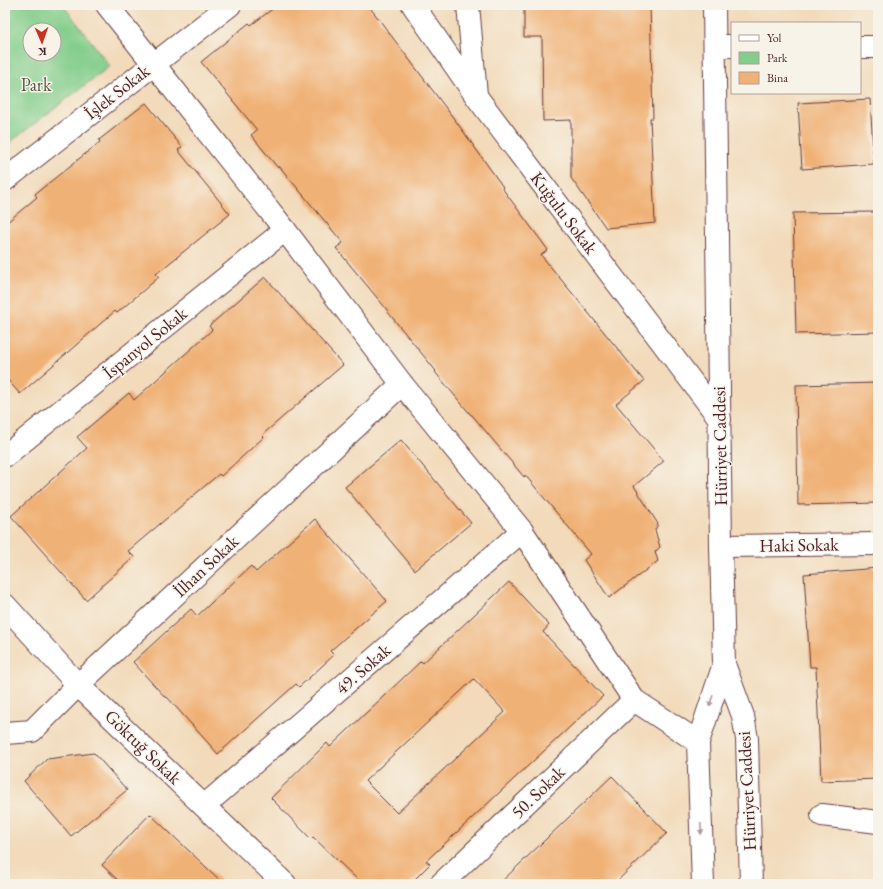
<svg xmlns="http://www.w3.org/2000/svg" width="883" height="889" font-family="'EB Garamond',serif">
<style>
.green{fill:#84ce8c;stroke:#67765c;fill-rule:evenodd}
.building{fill:#f0b176;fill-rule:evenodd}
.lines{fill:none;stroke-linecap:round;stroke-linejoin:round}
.minor-casing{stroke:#633b40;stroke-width:24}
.major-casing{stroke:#633b40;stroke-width:24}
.minor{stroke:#fff;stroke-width:22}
.major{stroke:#fff;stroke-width:22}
.oneway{fill:#ae9aa0}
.labels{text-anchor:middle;stroke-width:3;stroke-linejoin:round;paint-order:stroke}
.park-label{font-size:18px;fill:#5b5448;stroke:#f7f3e8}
.street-label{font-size:18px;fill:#4a1f2b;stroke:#f7f3e8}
</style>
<rect width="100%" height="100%" fill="#f7f3e8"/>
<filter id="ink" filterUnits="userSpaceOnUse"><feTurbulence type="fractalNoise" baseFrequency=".025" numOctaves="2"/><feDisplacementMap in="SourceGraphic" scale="8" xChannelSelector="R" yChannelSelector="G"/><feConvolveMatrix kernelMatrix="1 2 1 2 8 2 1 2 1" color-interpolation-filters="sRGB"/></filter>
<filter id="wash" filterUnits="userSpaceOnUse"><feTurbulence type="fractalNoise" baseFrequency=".012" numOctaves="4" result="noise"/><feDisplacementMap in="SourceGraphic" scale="16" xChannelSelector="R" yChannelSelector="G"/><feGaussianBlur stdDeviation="0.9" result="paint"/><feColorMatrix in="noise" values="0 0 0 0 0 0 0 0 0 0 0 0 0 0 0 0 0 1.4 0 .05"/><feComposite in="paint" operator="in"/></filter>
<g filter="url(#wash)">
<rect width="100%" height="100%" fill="#f2daba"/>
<!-- green -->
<path class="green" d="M5,5H63L110,66L5,146ZM30,30H54V54H30Z"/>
<g id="blocks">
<!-- building -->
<g class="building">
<path d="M278,5H368L458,124L503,187L502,188L548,250L541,255L644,381L616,404L664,461L634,486L658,524L655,530L660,547L655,552L658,561L609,598L584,560L591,554L525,475L524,477L472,415H471L435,372L436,371L387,311H388L336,248L343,243L279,166L278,168L251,135L257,130L201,62L249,23L251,25Z"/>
<path d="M524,5H650L653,118H650L655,223L606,228L571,178V120L543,121L542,37H524Z"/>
<path d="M870,99L874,164L802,169L798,103Z"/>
<path d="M146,103L182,147L178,150L230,214L156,274L159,277L117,313L115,311L20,394L5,377V224L37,197L35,194L100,142L99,140Z"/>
<path d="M878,212V332L796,334L793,213Z"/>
<path d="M265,277L343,365L262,435L264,437L221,476L219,474L128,551L134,557L86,600L11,516L87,448L77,437L129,393L134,400L212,330L209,326Z"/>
<path d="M878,383V503L798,505L796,385Z"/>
<path d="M401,440L471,523L415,570L345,487Z"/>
<path d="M315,519L387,601L330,651L334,655L299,687L296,684L218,754L167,697L166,698L133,662L191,609L197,616L251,566L256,572Z"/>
<path d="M878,568V779L821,781L816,667H810L804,574Z"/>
<path d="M509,582L549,625L543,632L603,696L426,861L430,864L410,884H362L313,837L311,839L271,798L327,743L330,747L421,661L423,663ZM474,679L505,712L397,813L365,781Z"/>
<path d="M94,753L127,790L71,836L24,781L47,759Z"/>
<path d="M612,776L667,833L614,884H499Z"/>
<path d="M150,814L224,884H122L102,865Z"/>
</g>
</g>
</g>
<g filter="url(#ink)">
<use href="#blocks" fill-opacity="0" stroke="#633b40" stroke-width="1"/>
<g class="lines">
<!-- minor casing -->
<g class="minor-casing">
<g id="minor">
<path d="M107,5L285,230L402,384L522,531L634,700L698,742"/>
<path d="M413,5L476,96L720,419"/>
<path d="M468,5L476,95"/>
<path d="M715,46H732"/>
<path d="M860,47H878"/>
<path d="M5,180L230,5"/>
<path d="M5,456L285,230"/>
<path d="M721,546L878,544"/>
<path d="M5,605L78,685L285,884"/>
<path d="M5,733L32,731L78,685L402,384"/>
<path d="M204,806L522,531"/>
<path d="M822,815L878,822"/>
<path d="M441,884L634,700"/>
</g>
</g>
<!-- major casing -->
<g class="major-casing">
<g id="major">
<path d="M714,5L721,546L724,664L743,716L747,739L751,884"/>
<path d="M703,884L698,742L724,664"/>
</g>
</g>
<!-- minor -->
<use href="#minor" class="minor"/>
<!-- major -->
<use href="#major" class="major"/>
</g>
<!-- one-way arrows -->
<defs><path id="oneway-solid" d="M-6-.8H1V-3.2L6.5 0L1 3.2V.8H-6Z"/></defs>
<g class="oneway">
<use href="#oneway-solid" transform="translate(711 701) rotate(109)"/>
<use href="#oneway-solid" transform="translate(701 829) rotate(88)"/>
</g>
</g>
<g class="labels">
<!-- park labels -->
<g class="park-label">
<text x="36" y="91">Park</text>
</g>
<!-- street labels -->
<g class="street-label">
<text transform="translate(117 92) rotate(-38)" y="6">İşlek Sokak</text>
<text transform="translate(564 213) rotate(53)" y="6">Kuğulu Sokak</text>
<text transform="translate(145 343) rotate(-39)" y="6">İspanyol Sokak</text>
<text transform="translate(720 446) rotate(-91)" y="6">Hürriyet Caddesi</text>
<text transform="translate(799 545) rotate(-1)" y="6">Haki Sokak</text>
<text transform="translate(206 566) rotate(-43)" y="6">İlhan Sokak</text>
<text transform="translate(363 669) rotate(-41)" y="6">49. Sokak</text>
<text transform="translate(143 747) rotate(44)" y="6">Göktuğ Sokak</text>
<text transform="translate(747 791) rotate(-93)" y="6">Hürriyet Caddesi</text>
<text transform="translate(538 792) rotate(-44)" y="6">50. Sokak</text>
</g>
</g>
<!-- margin -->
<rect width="883" height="889" fill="none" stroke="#f7f3e8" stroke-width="20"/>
<!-- legend -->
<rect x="731" y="22" width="130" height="72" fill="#f7f3e8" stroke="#b29e9c"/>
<rect x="739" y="35" width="20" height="6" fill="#ffffff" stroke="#b29e9c"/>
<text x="767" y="42" font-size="12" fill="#4a1f2b">Yol</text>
<rect x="739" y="52" width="20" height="12" fill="#84ce8c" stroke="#b29e9c"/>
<text x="767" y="62" font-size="12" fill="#4a1f2b">Park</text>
<rect x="739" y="72" width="20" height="12" fill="#f0b176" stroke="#b29e9c"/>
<text x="767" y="82" font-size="12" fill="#4a1f2b">Bina</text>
<!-- north arrow -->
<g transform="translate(42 42) rotate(178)"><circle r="19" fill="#f7f3e8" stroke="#b29e9c"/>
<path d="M0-3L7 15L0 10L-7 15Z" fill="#c8321e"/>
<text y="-6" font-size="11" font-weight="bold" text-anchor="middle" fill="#4a1f2b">K</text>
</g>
</svg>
